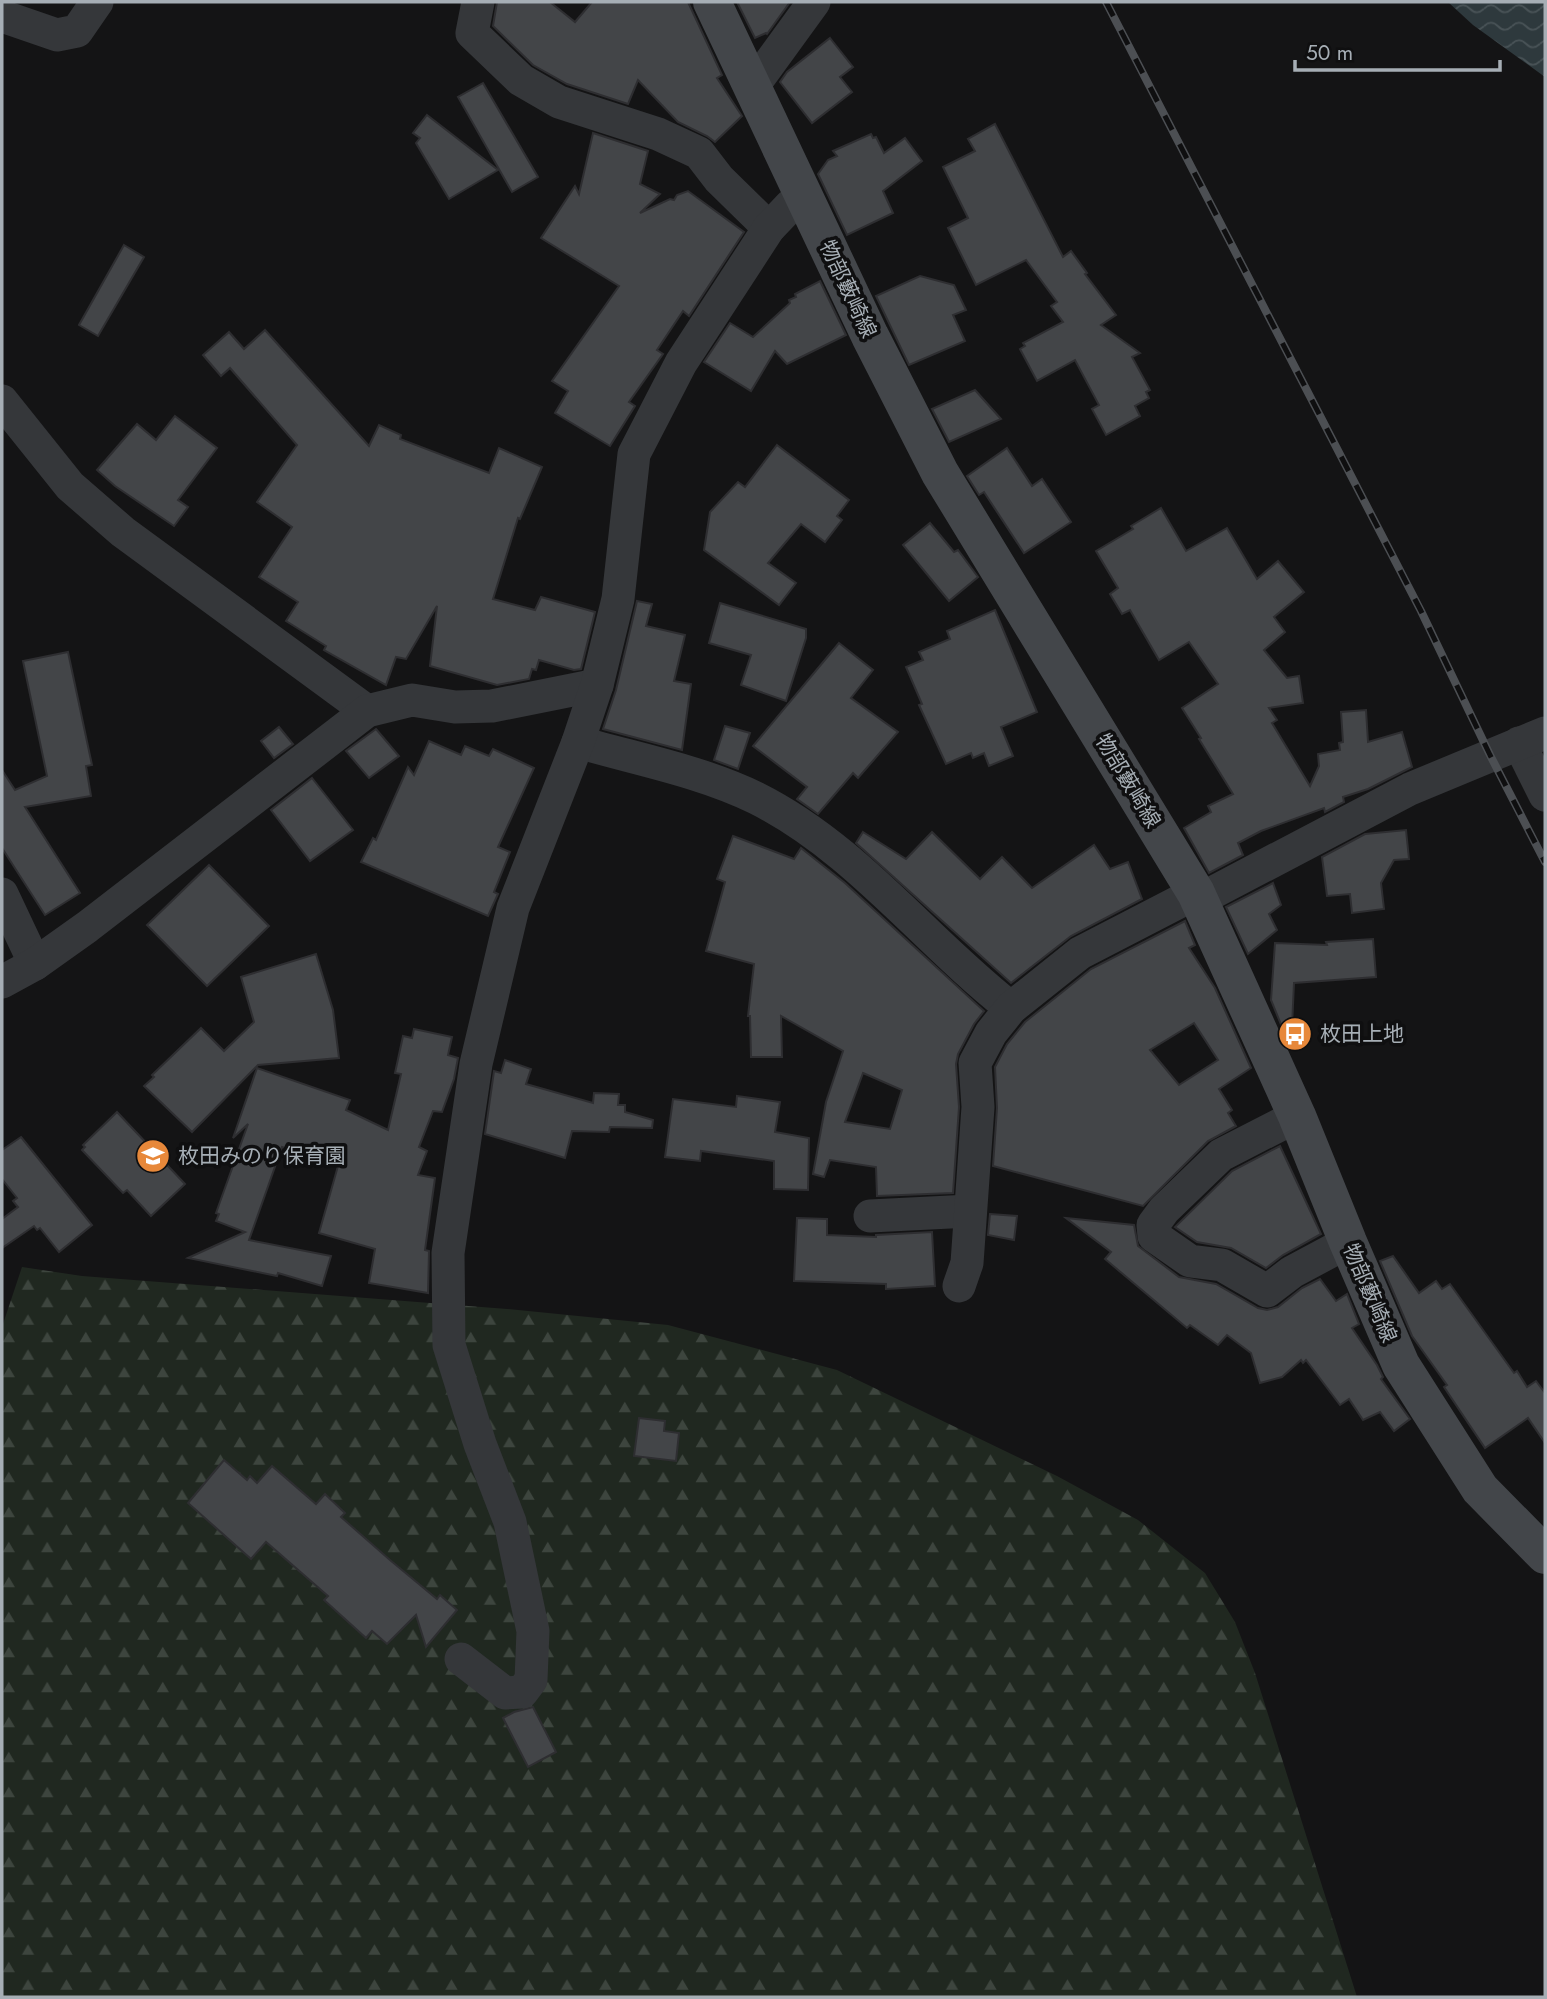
<svg xmlns="http://www.w3.org/2000/svg" width="1547" height="1999" font-family="Jost,'Noto Sans JP',sans-serif">
<style>
.forest{fill:url(#forest-firs)}
.water{fill:url(#water-waves)}
.building{fill:#434548;stroke:#2e2e31;stroke-width:2;fill-rule:evenodd}
.lines{fill:none;stroke-linecap:round;stroke-linejoin:round}
.minor{stroke:#35373a;stroke-width:33}
.secondary{stroke:#43464a;stroke-width:38}
.rail-casing{stroke:#4c4f53;stroke-width:8}
.rail{stroke:#0f0f10;stroke-width:5;stroke-dasharray:16;stroke-linecap:butt}
.labels{text-anchor:middle;stroke-width:7;stroke-linejoin:round;paint-order:stroke}
.street-label{font-size:21px;fill:#a6aeb5;stroke:#0f0f10}
.poi-label{font-size:21px;fill:#a6aeb5;stroke:#0f0f10;text-anchor:start}
</style>
<defs>
<pattern id="forest-firs" width="22" height="20" patternUnits="userSpaceOnUse" patternTransform="scale(1.75)"><rect width="22" height="20" fill="#202820"/><path d="M5 1l3.5 6h-7zM16 11l3.5 6h-7z" fill="#3d453e"/></pattern>
<pattern id="water-waves" width="16" height="10" patternUnits="userSpaceOnUse" patternTransform="scale(1.75)"><rect width="16" height="10" fill="#2e393d"/><path d="M0 5q4-4 8 0t8 0" fill="none" stroke="#495357"/></pattern>
</defs>
<rect width="100%" height="100%" fill="#141415"/>
<!-- forest -->
<path class="forest" d="M22,1267L82,1276L507,1309L668,1325L837,1370L1057,1476L1138,1520L1205,1573L1235,1622L1255,1673L1357,1997H2V1327Z"/>
<!-- water -->
<path class="water" d="M1448,2H1545V77L1473,25Z"/>
<!-- building -->
<g class="building">
<path d="M497,2H550L575,22L592,2H688L722,75L717,78L742,116L715,142L707,136L678,122L638,80L628,104L567,84L533,65L493,26Z"/>
<path d="M737,2H790L767,34L766,33L755,38Z"/>
<path d="M830,38L853,67L840,77L852,92L812,123L780,82L787,72Z"/>
<path d="M483,83L538,177L512,192L458,97Z"/>
<path d="M427,115L498,170L449,199L416,143L420,138L413,133Z"/>
<path d="M995,124L1063,257L1071,251L1087,273L1085,274L1116,315L1101,325L1140,353L1132,357L1150,390L1146,392L1149,398L1135,406L1140,416L1106,435L1092,409L1099,405L1075,360L1037,381L1020,349L1025,346L1023,343L1063,322L1051,306L1057,302L1026,260L976,285L948,228L968,218L943,167L975,151L968,139Z"/>
<path d="M593,133L648,151L640,184L660,194L640,213L670,199L674,200L677,195L688,191L744,232L689,316L683,311L657,350L663,354L629,402L635,406L610,446L555,413L568,391L552,381L619,286L541,238L575,186L579,194Z"/>
<path d="M871,134L873,138L876,137L884,153L905,138L922,161L883,191L893,213L847,235L818,174L828,160L837,156L833,151Z"/>
<path d="M124,245L144,257L98,336L79,325Z"/>
<path d="M920,276L954,285L966,310L953,315L965,341L909,365L876,296Z"/>
<path d="M820,281L846,335L787,364L775,351L751,391L704,362L730,323L753,337L790,303L789,300L796,297L795,294Z"/>
<path d="M265,330L369,446L379,425L401,435L400,439L489,473L499,448L542,467L520,519L518,518L493,599L535,610L541,597L595,612L581,669L574,670L539,660L536,670L532,669L529,679L497,685L430,666L437,606L406,659L396,657L386,685L324,650L326,646L286,621L298,602L259,577L292,527L257,502L297,445L230,368L221,376L203,355L229,332L244,349Z"/>
<path d="M975,390L1001,419L949,442L932,409Z"/>
<path d="M175,416L217,448L178,500L188,507L174,526L115,486L97,470L137,424L156,440Z"/>
<path d="M777,445L849,500L837,516L842,520L825,542L801,524L768,563L796,583L779,605L704,550L710,512L738,482L745,487Z"/>
<path d="M1007,448L1032,486L1042,479L1071,522L1024,553L984,492L979,495L967,476Z"/>
<path d="M1161,508L1186,551L1227,528L1257,579L1278,561L1304,592L1274,617L1285,632L1264,650L1287,678L1299,676L1303,703L1269,708L1277,720L1272,723L1310,786L1319,766L1318,754L1340,750L1339,743L1343,742L1341,712L1366,710L1368,742L1402,732L1412,767L1368,789L1343,797L1344,802L1325,812L1324,808L1261,831L1238,843L1243,855L1209,873L1184,828L1211,812L1208,806L1233,794L1199,739L1201,738L1182,708L1218,684L1189,642L1159,660L1130,610L1122,614L1110,594L1118,588L1096,551L1133,529L1131,526Z"/>
<path d="M930,523L954,552L958,550L978,577L949,601L903,545Z"/>
<path d="M637,601L652,604L646,626L685,635L674,681L691,684L682,750L603,729L616,690Z"/>
<path d="M720,603L806,629V638L786,701L741,685L751,655L709,643Z"/>
<path d="M995,610L1037,712L1001,727L1013,756L989,766L984,753L973,758L971,753L946,764L919,705L922,704L906,667L923,660L919,652L950,639L947,631Z"/>
<path d="M839,643L873,670L851,698L898,732L858,778L853,773L818,814L797,799L807,787L753,746Z"/>
<path d="M68,652L92,765L86,766L91,796L25,807L80,893L45,915L2,848V770L15,790L47,776L23,661Z"/>
<path d="M725,726L750,733L738,769L714,760Z"/>
<path d="M279,727L293,744L274,758L261,741Z"/>
<path d="M376,729L399,756L369,778L346,751Z"/>
<path d="M429,741L461,755L465,746L489,756L493,749L534,768L498,847L510,852L494,892L498,894L488,916L361,862L373,838L376,840L408,767L414,775Z"/>
<path d="M312,778L353,830L310,861L271,810Z"/>
<path d="M1406,830L1409,859L1394,860L1381,883L1384,909L1352,913L1350,894L1327,896L1322,857L1365,834Z"/>
<path d="M863,832L906,859L932,832L980,879L1002,857L1032,888L1094,845L1110,869L1128,862L1142,899L1071,936L1011,983L856,843Z"/>
<path d="M733,836L794,859L801,848L845,883L984,1011L974,1024L958,1054L956,1064L959,1107L953,1193L877,1196L876,1167L830,1160L824,1177L813,1174L826,1102L843,1051L781,1016L782,1057H751L750,1016H748L754,964L706,951L725,882L717,879ZM863,1073L902,1090L890,1129L845,1122Z"/>
<path d="M209,865L269,926L207,986L147,925Z"/>
<path d="M1273,883L1281,905L1269,914L1277,930L1248,954L1226,907Z"/>
<path d="M1185,921L1195,945L1189,948L1215,988L1251,1068L1219,1089L1232,1110L1228,1113L1236,1126L1208,1141L1143,1206L993,1166L997,1108L995,1067L1007,1044L1025,1022L1091,969ZM1194,1023L1218,1060L1179,1085L1150,1050Z"/>
<path d="M1373,939L1376,977L1294,983L1291,1049L1271,1000L1275,943L1327,945L1326,942Z"/>
<path d="M316,954L333,1010L339,1058L258,1065L192,1132L144,1086L154,1077L152,1075L201,1028L224,1051L254,1022L241,977Z"/>
<path d="M414,1029L452,1037L448,1055L458,1058L454,1079L442,1112L433,1111L419,1147L427,1151L418,1175L435,1178L425,1250L429,1251L428,1293L369,1283L375,1249L319,1233L338,1166L282,1147L249,1240L331,1256L322,1286L278,1273L277,1276L188,1258L245,1232L216,1221L219,1214L216,1213L248,1124L233,1138L257,1068L350,1100L346,1110L388,1130L401,1074L395,1073L403,1036L412,1038Z"/>
<path d="M505,1060L531,1069L526,1084L593,1103L594,1093L619,1094L618,1105H625V1112L653,1120L652,1128L610,1127L609,1132L572,1131L565,1158L485,1134L494,1071L501,1073Z"/>
<path d="M737,1096L780,1102L775,1132L809,1138L808,1190L774,1189V1161L701,1151L700,1161L665,1157L673,1099L736,1107Z"/>
<path d="M117,1112L185,1184L151,1216L127,1190L123,1193L82,1150L85,1147L83,1145Z"/>
<path d="M21,1137L92,1225L59,1252L40,1228L37,1230L34,1226L2,1248V1219L18,1207L13,1201L17,1198L2,1179V1150Z"/>
<path d="M1280,1146L1321,1234L1283,1255L1266,1268L1231,1248L1197,1242L1175,1227L1232,1171Z"/>
<path d="M990,1214L1017,1216L1014,1240L988,1235Z"/>
<path d="M797,1218L827,1219V1235L876,1237V1235L932,1232L935,1286L886,1289V1284L794,1281Z"/>
<path d="M1066,1218L1134,1225L1138,1246L1179,1277L1216,1284L1258,1308L1267,1310L1278,1307L1302,1288L1320,1279L1336,1301L1347,1294L1359,1324L1352,1328L1377,1365L1383,1377L1381,1379L1410,1419L1394,1431L1380,1412L1363,1420L1349,1399L1340,1405L1306,1360L1303,1363L1301,1360L1282,1377L1260,1383L1251,1353L1227,1335L1218,1345L1190,1325L1187,1328L1105,1259L1111,1252Z"/>
<path d="M1393,1256L1419,1293L1436,1281L1442,1289L1450,1284L1514,1373L1517,1371L1527,1387L1536,1381L1545,1393V1443L1528,1418L1485,1448L1444,1387L1447,1385L1412,1336L1380,1261Z"/>
<path d="M639,1418L665,1421L664,1431L679,1433L676,1461L634,1456Z"/>
<path d="M224,1460L247,1480L250,1476L257,1483L272,1466L316,1504L325,1494L345,1513L341,1517L390,1560L437,1599L440,1595L457,1610L426,1647L416,1615L387,1644L372,1631L366,1638L324,1600L328,1596L266,1542L251,1559L188,1503Z"/>
<path d="M533,1707L556,1752L528,1767L503,1718L514,1712Z"/>
</g>
<g class="lines">
<!-- minor -->
<g class="minor">
<path d="M478,2L472,33L521,80L559,102L658,134L699,153L719,179L769,228"/>
<path d="M2,16L57,35L77,31L97,2"/>
<path d="M753,86L814,2"/>
<path d="M2,401L70,486L123,532L367,711"/>
<path d="M578,742C636,759 701,771 756,798C856,848 924,940 1011,1008"/>
<path d="M1519,743L1545,795"/>
<path d="M2,894L35,964"/>
<path d="M2,982L35,964L87,927L367,711L412,700L455,707L492,706L597,685"/>
<path d="M1297,1116L1221,1155L1164,1210L1153,1225L1154,1236L1190,1261L1222,1265L1267,1291L1292,1272L1348,1242"/>
<path d="M870,1216L970,1211"/>
<path d="M959,1286L967,1263L978,1107L975,1063L991,1033L1011,1008L1080,953L1196,893H1212L1410,789L1545,733"/>
<path d="M461,1659L505,1693L522,1692L531,1680L533,1631L510,1522L480,1444L449,1345L448,1253L476,1064L513,908L578,742L597,685L618,599L634,454L681,363L769,228L790,206L806,197"/>
</g>
<!-- secondary -->
<path class="secondary" d="M712,2L870,336L940,473L1196,893L1297,1116L1348,1242L1401,1365L1480,1489L1545,1555"/>
<!-- rail casing -->
<g class="rail-casing">
<path id="rail" d="M1106,2L1421,611L1490,755L1545,862"/>
</g>
<!-- rail -->
<use href="#rail" class="rail"/>
</g>
<!-- icons -->
<defs>
<g id="bus-disc" transform="scale(1.75)"><circle r="9.5" fill="#e7883a" stroke="#0f0f10"/><path d="M-5-6H5V4H4V6H2V4H-2V6H-4V4H-5ZM-3.5-4V0h7V-4ZM-3.5 1.2v1.5H-2V1.2ZM2 1.2v1.5H3.5V1.2Z" fill="#fff"/></g>
<g id="school-disc" transform="scale(1.75)"><circle r="9.5" fill="#e7883a" stroke="#0f0f10"/><path d="M0-5L7-2L0 1L-7-2ZM-4 1L0 2.5L4 1V4Q0 6-4 4Z" fill="#fff"/></g>
</defs>
<g fill-rule="evenodd">
<use href="#bus-disc" x="1295" y="1034"/>
<use href="#school-disc" x="153" y="1156"/>
</g>
<g class="labels">
<!-- street labels -->
<g class="street-label">
<text transform="translate(848 289) rotate(65)" y="7">物部藪崎線</text>
<text transform="translate(1128 781) rotate(59)" y="7">物部藪崎線</text>
<text transform="translate(1370 1293) rotate(67)" y="7">物部藪崎線</text>
</g>
<!-- poi labels -->
<g class="poi-label">
<text x="1320" y="1041">枚田上地</text>
<text x="178" y="1163">枚田みのり保育園</text>
</g>
</g>
<!-- border -->
<rect width="1547" height="1999" fill="none" stroke="#a6aeb5" stroke-width="7"/>
<!-- scale -->
<path d="M1295 60v10h205v-10" fill="none" stroke="#a6aeb5" stroke-width="3.5"/>
<text x="1306" y="60" font-size="21" fill="#a6aeb5" stroke="#0f0f10" stroke-width="5" paint-order="stroke">50 m</text>
</svg>
